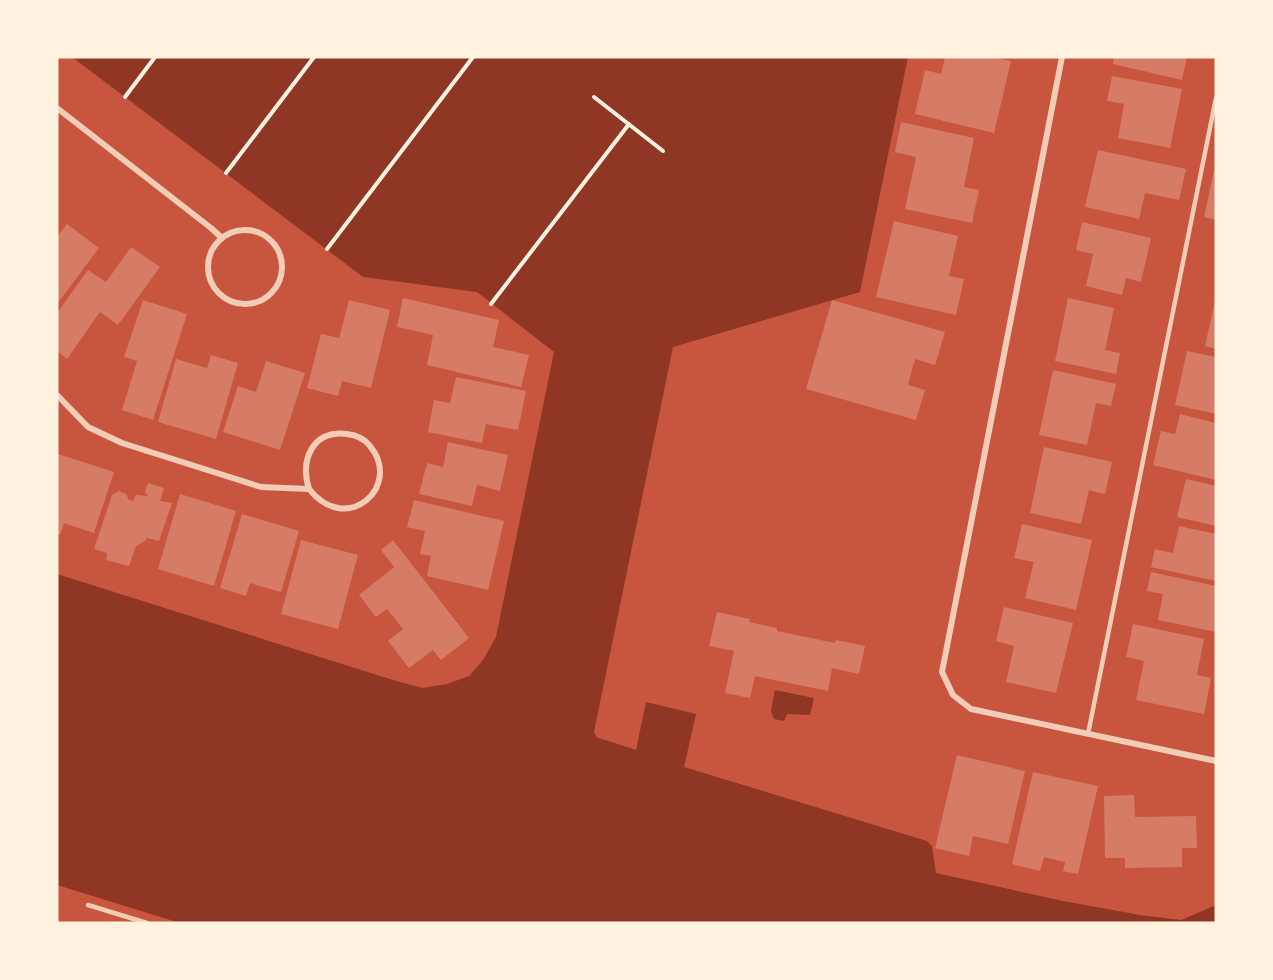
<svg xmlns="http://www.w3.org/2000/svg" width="1273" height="980" font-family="'Titillium Web',sans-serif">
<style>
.water{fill:#8f3625}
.building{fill:#d67c66}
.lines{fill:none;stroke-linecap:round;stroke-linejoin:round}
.path{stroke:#fff3e0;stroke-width:4}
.service{stroke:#f1ccb7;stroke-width:4.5}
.minor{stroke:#f1ccb7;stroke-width:6}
</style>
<rect width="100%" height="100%" fill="#c8553d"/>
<!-- water -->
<g class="water">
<path d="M72,57H908L860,292L673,347L594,732L596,737L636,750L646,702L696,714L684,767L927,841L932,846L936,873L1063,901L1140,915L1181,920L1216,905V923H180L57,885V574L393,680L422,688L447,684L469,676L483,660L496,637L554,352L477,292L363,277Z"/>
<path d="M775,690L814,698L810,715L787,714L784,721L774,719L771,711Z"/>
</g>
<!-- building -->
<g class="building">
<path d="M945,57H993L1011,61L994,133L915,114L925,70L941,74Z"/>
<path d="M1114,57H1187L1182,80L1113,64Z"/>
<path d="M1112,76L1182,89L1170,148L1118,138L1124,104L1107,101Z"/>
<path d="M901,122L974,138L964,187L979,190L972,223L905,209L916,157L895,152Z"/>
<path d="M1098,150L1186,169L1179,200L1145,193L1139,219L1085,207Z"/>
<path d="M1215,166H1216V220L1204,217Z"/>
<path d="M894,221L958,236L949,276L964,279L956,315L876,297Z"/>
<path d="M1082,222L1151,238L1141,282L1126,278L1122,295L1086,286L1093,254L1076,250Z"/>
<path d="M67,224L99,248L57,304V237Z"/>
<path d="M131,247L160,267L118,325L100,312L67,359L57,351V313L88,270L106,282Z"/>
<path d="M403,298L499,320L493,347L529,355L521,387L427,365L433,335L397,327Z"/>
<path d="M1068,298L1114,308L1105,350L1120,353L1116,374L1055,361Z"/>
<path d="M143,300L187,314L153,420L122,410L137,361L124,357Z"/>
<path d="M349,300L390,310L371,388L342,381L338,396L307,388L321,334L339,338Z"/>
<path d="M832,300L945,332L935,365L915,359L908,385L925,390L916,420L806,389Z"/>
<path d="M1215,301L1216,302V349L1205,346Z"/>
<path d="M1187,351L1216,357V414L1175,405Z"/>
<path d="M211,355L238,363L216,439L158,422L176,359L207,368Z"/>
<path d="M266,361L305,373L280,450L223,432L238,386L256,392Z"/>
<path d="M1053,370L1116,384L1111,406L1096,403L1087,445L1039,435Z"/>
<path d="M456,377L526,391L518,430L486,424L482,443L428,432L434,400L450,403Z"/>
<path d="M1180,414L1216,423V480L1153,465L1161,431L1175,434Z"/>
<path d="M448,442L508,455L500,491L477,485L472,506L419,494L427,463L443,467Z"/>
<path d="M1044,447L1112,462L1105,494L1089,490L1081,524L1030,513Z"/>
<path d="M58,454L114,472L94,533L64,523L60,535L57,534Z"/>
<path d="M1186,479L1216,486V526L1177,517Z"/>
<path d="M148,483L164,488L160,501L172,503L159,541L147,538L145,541L136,546L129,566L106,560L107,553L94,549L112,495L119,491L126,494L129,500L133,501L136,495L148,496L145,492Z"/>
<path d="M180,494L236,511L214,586L158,569Z"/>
<path d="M414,500L504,521L488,590L427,576L431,556L420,554L425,531L407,527Z"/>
<path d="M242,514L299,531L281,592L250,583L246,596L220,588Z"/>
<path d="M1022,524L1092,540L1076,610L1025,598L1034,562L1014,558Z"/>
<path d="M1179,526L1216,534V581L1151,567L1155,549L1173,553Z"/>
<path d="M301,540L358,555L338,629L281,614Z"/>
<path d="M393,540L469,638L441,660L433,650L409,668L388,641L403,629L387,609L376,617L359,595L394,567L381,550Z"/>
<path d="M1151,572L1216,586V632L1158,620L1163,594L1147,591Z"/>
<path d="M1004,607L1073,623L1056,693L1006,682L1014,646L996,641Z"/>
<path d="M717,612L750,619L749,622L777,628V631L835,643L836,640L865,646L859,674L832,668L828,691L755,676L750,698L725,693L734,651L709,646Z"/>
<path d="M1133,624L1204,639L1197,675L1211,678L1204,714L1136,700L1144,661L1126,657Z"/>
<path d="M957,755L1025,771L1008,844L973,836L969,856L935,848Z"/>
<path d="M1033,772L1098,786L1078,874L1063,871L1065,862L1044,857L1040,871L1012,864Z"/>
<path d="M1134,795L1135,817L1196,816L1197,848H1182V867L1125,868V858H1105L1104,796Z"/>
</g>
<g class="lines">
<!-- path -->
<g class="path">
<path d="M125,97L155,57"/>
<path d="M594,97L663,151"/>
<path d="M226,173L314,57"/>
<path d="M327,249L473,57"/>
<path d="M491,304L629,124"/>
</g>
<!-- service -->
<g class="service">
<path d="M1088,734L1216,98"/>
<path d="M88,905L147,923"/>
</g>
<!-- minor -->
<g class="minor">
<path d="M1062,57L942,672L953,695L971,709L1216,761"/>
<path d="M57,108L211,228L222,238"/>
<circle cx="245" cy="267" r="37"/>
<path d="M57,395L88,427L122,443L261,487L309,489C347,537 403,486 370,446C364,438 356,435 347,434C312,430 300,460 309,489"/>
</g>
</g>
<!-- border -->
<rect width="1273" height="980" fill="none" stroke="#fff3e0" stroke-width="117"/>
</svg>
